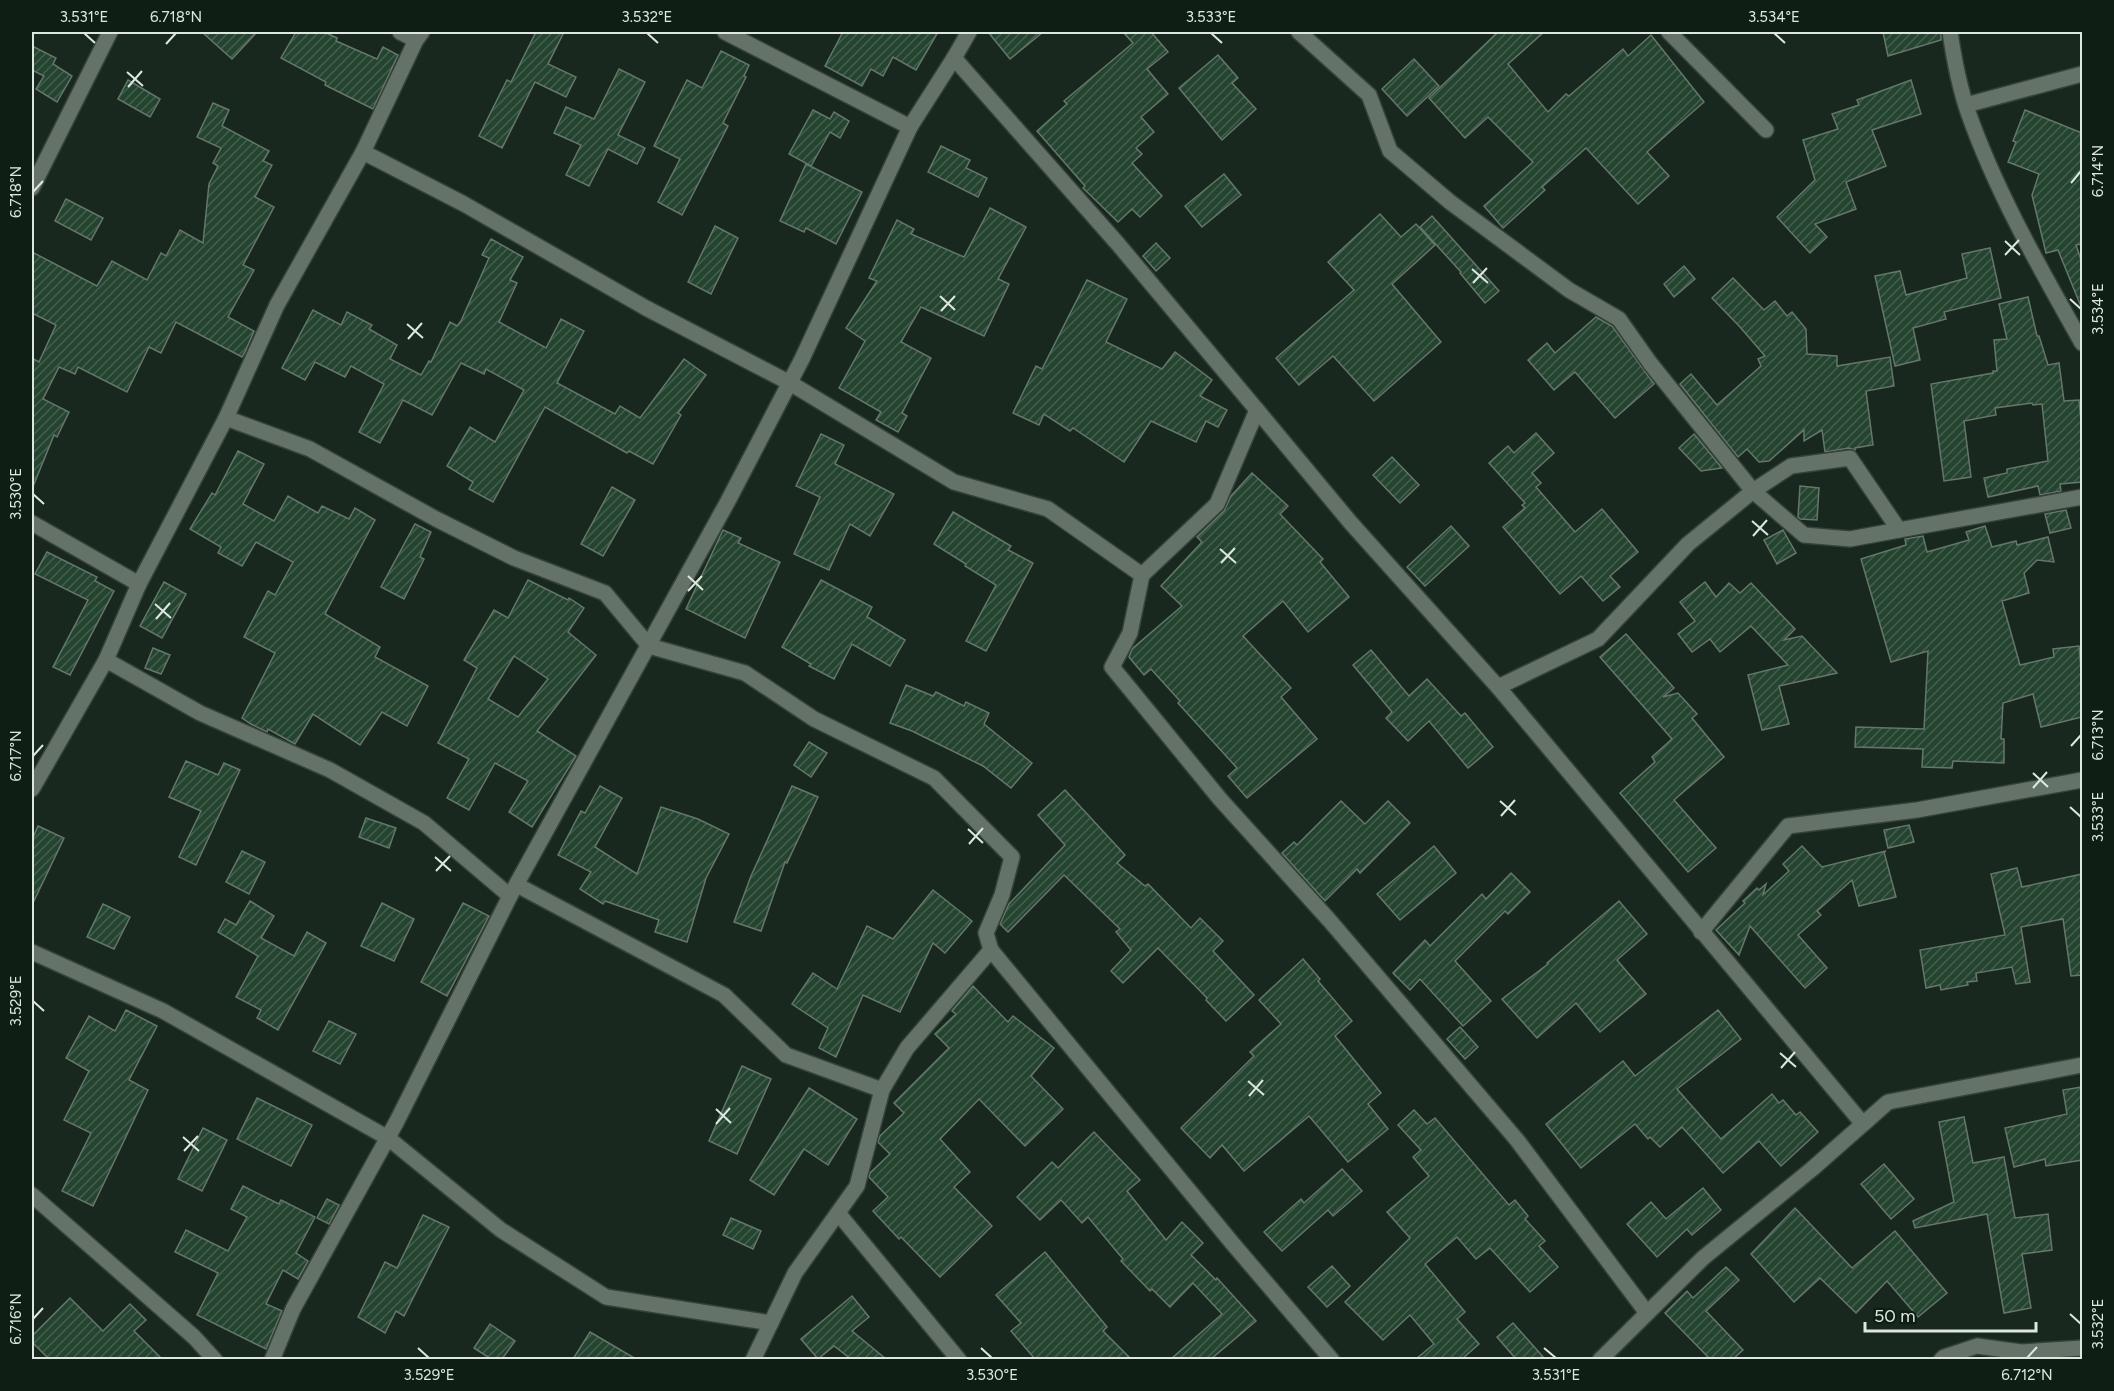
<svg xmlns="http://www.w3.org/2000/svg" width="2114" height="1391" font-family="Figtree,sans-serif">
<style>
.building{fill:url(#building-hatch);stroke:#65776b;stroke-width:1.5;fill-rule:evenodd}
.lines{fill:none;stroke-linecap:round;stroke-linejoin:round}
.minor-casing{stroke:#344339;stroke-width:18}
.minor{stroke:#647268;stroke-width:15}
.ticks{fill:none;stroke:#dde7e0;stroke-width:2}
.neatline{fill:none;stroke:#dde7e0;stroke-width:2}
.ticks-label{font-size:15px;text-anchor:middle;fill:#dde7e0}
</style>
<defs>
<pattern id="building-hatch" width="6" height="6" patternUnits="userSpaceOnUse" patternTransform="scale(1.5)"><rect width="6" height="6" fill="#244430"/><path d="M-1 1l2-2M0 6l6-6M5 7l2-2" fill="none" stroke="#435f4e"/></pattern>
</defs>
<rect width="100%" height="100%" fill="#18281e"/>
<!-- building -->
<g class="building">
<path d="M202,32H257L232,59Z"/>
<path d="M296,32H324L337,38L336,41L377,59L383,47L398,55L373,109L325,85L326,82L281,58Z"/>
<path d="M536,32H564L548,64L576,77L566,97L535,82L502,148L479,136L507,80L511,82Z"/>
<path d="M843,32H938L916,70L893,57L883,76L871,69L862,86L825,66Z"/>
<path d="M988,32H1043L1010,59Z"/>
<path d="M1123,32H1151L1168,52L1147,69L1168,94L1141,117L1154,132L1136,148L1142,154L1132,163L1162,196L1140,217L1132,209L1118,222L1083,188L1085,186L1037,131L1067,104L1064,101L1133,43Z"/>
<path d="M1498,32H1544L1508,64L1548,112L1566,94L1569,96L1623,49L1628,56L1651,35L1704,102L1647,152L1669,176L1638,204L1586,148L1542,187L1545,190L1503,228L1484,206L1533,162L1488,117L1465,138L1429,98Z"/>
<path d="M1883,32H1941V40L1888,56Z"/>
<path d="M32,46L56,58L53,64L72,76L57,102L36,89L44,76L32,70Z"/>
<path d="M721,51L749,65L744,76L746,77L723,123L728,126L682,215L658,202L680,159L654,146L687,80L702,88Z"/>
<path d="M1218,55L1238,78L1232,83L1256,109L1222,140L1179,88Z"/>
<path d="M1414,59L1439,86L1407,116L1382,89Z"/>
<path d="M619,69L645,82L618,135L645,148L637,164L608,149L589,186L566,175L581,145L554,133L566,107L594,119Z"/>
<path d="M128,80L160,99L150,117L118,99Z"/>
<path d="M1911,80L1921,114L1872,130L1886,166L1846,182L1856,209L1815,224L1827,237L1810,253L1777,217L1815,180L1803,140L1838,129L1832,114L1859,105L1857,100Z"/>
<path d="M213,103L229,110L222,126L269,151L263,161L272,165L255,197L274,207L243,265L254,270L228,317L254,331L245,352L242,357L176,322L161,353L149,347L127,392L78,367L75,374L59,367L43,399L69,412L57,437L54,435L32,489V358L39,362L56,325L32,313V252L97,286L112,261L147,280L161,253L166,256L180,230L203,243L209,184L218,166L213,163L221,148L197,137Z"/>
<path d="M813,110L830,119L834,112L849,121L840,138L830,132L811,166L789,154Z"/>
<path d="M2025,110L2082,133V244L2076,245L2082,263V309L2058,250L2046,253L2032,195L2039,174L2008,162L2016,142L2013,141Z"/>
<path d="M941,146L970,160L966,168L987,178L978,197L928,172Z"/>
<path d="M806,164L862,192L836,244L806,228L804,232L780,221Z"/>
<path d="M1224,174L1241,195L1202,227L1185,206Z"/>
<path d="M66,199L103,218L91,240L55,221Z"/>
<path d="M990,208L1026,227L998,279L1009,284L984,336L921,307L901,342L931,358L902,413L907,416L898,432L876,420L881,412L839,388L865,341L846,328L877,281L869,278L897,220L914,229L911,234L964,257Z"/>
<path d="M1380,214L1401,237L1416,224L1435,245L1392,284L1441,342L1374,401L1333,356L1299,385L1276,358L1354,290L1328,262Z"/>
<path d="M1432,216L1499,291L1485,303L1460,273L1461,272L1420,227Z"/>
<path d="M715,226L738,238L711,294L688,282Z"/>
<path d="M491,239L523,257L510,280L517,283L499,322L546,348L561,319L584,331L557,383L615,414L620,406L640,418L684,359L706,375L678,413L681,415L653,464L629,451L627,453L545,407L493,502L469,489L473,482L447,466L470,427L495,442L524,390L486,369L484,374L461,363L432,415L403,400L380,443L359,432L384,384L351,366L345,377L315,362L305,380L282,368L313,310L341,325L347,312L372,325L369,329L397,345L390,359L421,375L429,361L431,362L450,322L457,326L461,321L489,258L482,255Z"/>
<path d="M1156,243L1170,258L1156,271L1143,256Z"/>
<path d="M1990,248L2001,298L1944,312L1946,319L1913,328L1920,360L1895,366L1875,276L1900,271L1906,295L1967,278L1962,254Z"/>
<path d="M1684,266L1695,279L1674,297L1664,284Z"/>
<path d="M1733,278L1764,310L1775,301L1787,316L1792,312L1806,329L1807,354L1837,356V366L1890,357L1894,386L1866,391L1873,445L1855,448V450L1849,448L1825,452L1822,430L1804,441V430L1769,461L1759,462L1747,449L1738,457L1680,384L1691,374L1717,405L1761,366L1758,359L1765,356L1740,327L1712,298Z"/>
<path d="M1087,280L1127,299L1106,342L1162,369L1175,352L1212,380L1200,396L1227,410L1218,427L1206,421L1196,442L1151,421L1124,462L1073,428L1070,431L1044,414L1039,425L1013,413L1036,366L1042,369Z"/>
<path d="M2028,297L2037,336H2039L2048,365L2059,363L2064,401L2079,400L2082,431V482L2060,484L2061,491L2040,495L2038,486L1988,497L1984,478L2007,473V469L2048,461L2042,404L2033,405L2032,403L1995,408L1996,415L1964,421L1971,477L1944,481L1931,384L1993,373V371H1997L1994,340L2007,339L1999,304Z"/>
<path d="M1596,317L1612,326L1654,384L1615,418L1575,372L1554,390L1528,360L1547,343L1555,353Z"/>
<path d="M1536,433L1554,453L1532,473L1541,483L1536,487L1575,532L1602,509L1638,552L1610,576L1620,587L1603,601L1581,576L1560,594L1503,527L1525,508L1522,505L1525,503L1489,463L1508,446L1514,453Z"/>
<path d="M821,434L844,445L835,464L894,494L870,536L850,524L829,570L794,554L820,497L796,486Z"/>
<path d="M1694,434L1722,468L1701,471L1679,448Z"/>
<path d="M238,451L264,464L243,504L274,521L288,496L318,513L322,506L349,519L355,508L375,520L325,614L380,647L375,657L428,686L407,726L382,712L360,745L313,714L295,744L268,729L267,732L251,724L242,718L275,653L244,637L268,591L275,595L293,562L256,542L242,566L218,553L221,547L190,529L212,493L215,495Z"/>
<path d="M1392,457L1419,485L1400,503L1373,475Z"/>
<path d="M1252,473L1288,506L1280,514L1323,559L1320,562L1349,597L1308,632L1283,601L1243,636L1291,688L1281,697L1317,739L1247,798L1228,776L1237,768L1178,703L1180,701L1151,669L1144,675L1129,657L1132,649L1182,606L1161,586L1202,542L1197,537L1224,511L1231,496Z"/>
<path d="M1800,486L1819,488L1817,520L1800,519L1798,517Z"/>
<path d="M612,487L635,500L603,556L581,544Z"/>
<path d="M2066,510L2071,528L2050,533L2045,514Z"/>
<path d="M953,512L1011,546L1008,550L1033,563L986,651L966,641L996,585L965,566L966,564L934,544Z"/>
<path d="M415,524L431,532L420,557L424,559L404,599L381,587Z"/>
<path d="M1451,526L1469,546L1425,586L1407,567Z"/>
<path d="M1985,526L1992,547L2016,541L2017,545L2048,537L2054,562L2037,560L2024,573L2029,593L2002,601L2020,665L2054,657L2053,649L2079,646L2082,682V717L2041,727L2033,694L2003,703L2001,739H2004V763L1953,761L1952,768L1922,767L1923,749L1855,747L1856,727L1924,729L1928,651L1891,662L1861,559L1906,545L1905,539L1923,536L1927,552L1969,540L1966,532Z"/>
<path d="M723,530L741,538L738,543L780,562L745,638L686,609Z"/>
<path d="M1783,530L1796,553L1777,564L1764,540Z"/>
<path d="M47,552L97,577L95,581L114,591L70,675L53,667L88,600L35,574Z"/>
<path d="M528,580L568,600L569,598L584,608L568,632L596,655L537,731L576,756L532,827L509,812L528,781L495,763L469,810L447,798L469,759L438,743L477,668L464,660L494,610L508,618ZM514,656L548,679L518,717L488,699Z"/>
<path d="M821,580L872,607L867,617L905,640L890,666L852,644L834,679L809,666L811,664L782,647Z"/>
<path d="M164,582L186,594L162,638L140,626Z"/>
<path d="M1705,582L1716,597L1729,583L1740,593L1751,583L1795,629L1784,640L1802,636L1837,673L1779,686L1789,724L1762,730L1748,675L1788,665L1751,626L1720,652L1710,639L1692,652L1678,634L1695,621L1680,602Z"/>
<path d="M1626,634L1674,688L1663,697L1678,693L1697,714L1692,718L1724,757L1674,800L1716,848L1688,872L1620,793L1655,762L1652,757L1672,739L1600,657Z"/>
<path d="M153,648L170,655L161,674L145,668Z"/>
<path d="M1371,650L1409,696L1427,679L1461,716L1465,713L1493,747L1468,768L1429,721L1408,741L1386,718L1392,712L1353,665Z"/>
<path d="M906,685L933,696L936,692L964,706L966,702L989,713L984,724L1032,763L1011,788L983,766L912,731L890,723Z"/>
<path d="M809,742L827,753L811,777L794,765Z"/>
<path d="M186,761L218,775L224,763L240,770L196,865L179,857L201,811L169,797Z"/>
<path d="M600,786L622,798L595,847L637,874L661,807L698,819L729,834L706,878L687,942L655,932L659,920L605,901L603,904L580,889L591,872L558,855L581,811L585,813Z"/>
<path d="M792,786L818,797L787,863L785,862L761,931L734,922L751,876Z"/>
<path d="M1065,790L1125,855L1117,863L1145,886L1148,884L1191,928L1200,918L1223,941L1213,951L1254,995L1226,1021L1206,1000L1207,998L1158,948L1123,983L1111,971L1131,950L1116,932L1120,929L1064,875L1008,932L1000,924L1009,904L1065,845L1038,815Z"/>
<path d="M1341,801L1365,824L1388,801L1410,823L1360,873L1357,869L1325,901L1282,853L1294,842L1297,845Z"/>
<path d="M366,818L396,828L389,848L359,837Z"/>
<path d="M1909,825L1914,842L1888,848L1884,830Z"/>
<path d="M38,826L64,838L32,905V840Z"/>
<path d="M1434,846L1456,873L1400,920L1377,894Z"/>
<path d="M1802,846L1822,867L1886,851L1884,852L1896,897L1859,906L1852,880L1817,911L1821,915L1798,935L1827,968L1805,988L1750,926L1739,955L1716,930L1745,903L1743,901L1757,888L1759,890L1766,884L1763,895L1789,871L1783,864Z"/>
<path d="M242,851L265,862L249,894L226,882Z"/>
<path d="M2017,868L2022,887L2082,874V975L2071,976L2063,919L2021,927L2030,982L2016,984L2012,967L1976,973L1977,981L1967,982L1968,985L1941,990L1940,985L1926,988L1920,950L2005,935L1991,874Z"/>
<path d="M1511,873L1530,892L1508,914L1505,911L1455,961L1491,1001L1463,1026L1420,979L1410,990L1393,973L1425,940L1430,946L1482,894L1486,899Z"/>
<path d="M933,890L972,921L945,953L933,943L900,1012L863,995L836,1057L819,1048L828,1028L792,1004L813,973L837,989L867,926L893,939Z"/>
<path d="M250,901L274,916L261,938L294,956L307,932L326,943L278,1030L257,1018L261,1010L236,997L258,956L218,932L225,919L236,925Z"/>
<path d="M1619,901L1647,934L1617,960L1646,994L1600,1032L1576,1003L1537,1038L1502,999L1548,964L1547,963Z"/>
<path d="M382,903L414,919L394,961L361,946Z"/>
<path d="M463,903L489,916L447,996L421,982Z"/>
<path d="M103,904L130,917L114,949L87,937Z"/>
<path d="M1303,959L1320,979L1318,981L1352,1021L1335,1036L1381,1093L1368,1104L1388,1129L1348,1162L1309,1116L1244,1171L1222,1145L1210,1158L1181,1128L1254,1056L1250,1052L1281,1024L1259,1000Z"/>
<path d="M973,986L1008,1022L1013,1016L1054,1048L1031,1076L1063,1109L1025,1146L979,1099L940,1139L970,1172L954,1187L992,1226L940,1277L901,1237L899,1239L873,1211L888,1197L869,1177L870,1173L890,1154L878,1142L880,1136L904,1113L894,1103L949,1048L935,1034L956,1014L952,1011Z"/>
<path d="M126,1010L157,1026L129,1080L148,1090L93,1206L62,1191L91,1133L64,1120L89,1071L66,1058L89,1016L115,1031Z"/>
<path d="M1718,1010L1741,1039L1677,1089L1721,1139L1772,1094L1779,1103L1783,1100L1796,1115L1800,1112L1818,1132L1781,1166L1759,1141L1723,1173L1682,1127L1660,1147L1650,1137L1648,1139L1635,1124L1581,1168L1546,1124L1623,1061L1635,1076Z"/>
<path d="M329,1021L356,1034L340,1064L313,1051Z"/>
<path d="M1460,1027L1478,1047L1465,1059L1447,1039Z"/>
<path d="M742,1066L771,1079L737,1154L709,1141Z"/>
<path d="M2082,1087V1160L2046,1166L2045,1159L2014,1167L2005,1128L2067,1114L2063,1090Z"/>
<path d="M809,1088L857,1119L828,1165L804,1149L774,1195L750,1180Z"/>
<path d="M257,1098L312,1125L291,1166L237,1139Z"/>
<path d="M1414,1110L1427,1124L1435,1118L1509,1205L1515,1200L1528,1216L1525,1219L1545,1241L1539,1246L1558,1267L1530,1292L1490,1248L1476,1259L1457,1237L1425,1264L1465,1312L1457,1319L1479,1344L1462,1359H1416L1434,1344L1410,1315L1383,1340L1345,1302L1410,1238L1387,1212L1429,1176L1413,1157L1421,1150L1398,1125Z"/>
<path d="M1964,1117L1973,1163L2004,1157L2015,1218L2048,1214L2052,1250L2022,1254L2031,1308L2004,1313L1987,1214L1915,1228L1913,1221L1954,1202L1939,1122Z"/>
<path d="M203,1128L227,1140L202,1191L178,1179Z"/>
<path d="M1094,1132L1140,1180L1127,1191L1166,1240L1182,1222L1203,1243L1191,1255L1216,1280L1217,1278L1256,1321L1211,1359H1171L1222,1314L1193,1283L1170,1307L1152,1289L1150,1291L1121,1261L1123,1259L1088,1217L1082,1223L1061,1200L1040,1220L1017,1197L1052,1162L1058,1168Z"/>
<path d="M1884,1164L1914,1199L1891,1219L1861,1184Z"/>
<path d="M1342,1169L1362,1191L1333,1216L1328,1210L1282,1251L1264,1232L1301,1199L1304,1203Z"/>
<path d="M243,1186L279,1204L281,1200L315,1217L296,1253L308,1261L298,1279L283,1270L266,1304L282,1311L266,1349L197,1315L218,1273L175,1252L186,1230L228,1251L247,1217L231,1209Z"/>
<path d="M1703,1188L1721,1210L1692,1235L1687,1229L1657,1257L1627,1224L1651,1202L1666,1219Z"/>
<path d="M327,1199L339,1205L329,1224L317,1218Z"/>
<path d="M1795,1208L1852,1268L1895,1231L1947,1293L1918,1317L1887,1281L1856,1313L1820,1278L1794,1302L1751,1254Z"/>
<path d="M423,1215L449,1227L404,1316L396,1311L385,1333L358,1317L385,1262L397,1268Z"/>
<path d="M731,1218L761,1231L753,1249L723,1235Z"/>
<path d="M1045,1252L1107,1327L1103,1331L1131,1359H1035L1011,1331L1021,1323L996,1295Z"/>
<path d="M1332,1266L1350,1286L1327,1307L1308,1287Z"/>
<path d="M1726,1267L1739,1280L1706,1311L1743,1350L1733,1359H1710L1665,1313L1687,1291L1693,1298Z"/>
<path d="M852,1296L869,1317L852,1331L886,1359H851L834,1346L818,1359L801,1339Z"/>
<path d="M70,1298L103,1331L130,1304L146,1320L134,1331L162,1359H49L32,1342V1336Z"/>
<path d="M1513,1323L1545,1359H1516L1497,1337Z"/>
<path d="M490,1324L515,1341L502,1359H491L474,1348Z"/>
<path d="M590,1332L636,1359H573Z"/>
</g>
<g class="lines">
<!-- minor casing -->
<g class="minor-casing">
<g id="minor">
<path d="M400,32L416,40"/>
<path d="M725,32L910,127"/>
<path d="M1299,32L1369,95L1390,151L1450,202L1569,290L1619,319L1650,363L1753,491L1804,535L1850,539L1899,530"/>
<path d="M1669,32L1766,130"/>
<path d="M1950,32C1954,59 1959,86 1968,112C1997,194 2040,268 2082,343"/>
<path d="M954,58L1118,244L1257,410L1217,504L1142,575"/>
<path d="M1966,105L2082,74"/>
<path d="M363,152L464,204L646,308L790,383L954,482L1048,509L1142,575L1130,633L1112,667L1220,799L1330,921L1517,1140L1647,1313"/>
<path d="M32,188L110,32"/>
<path d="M1257,410L1350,522L1498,687L1598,639L1688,544L1753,491L1791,466L1850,458L1899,530L2082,497"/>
<path d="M226,418L310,449L436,519L514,558L605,593L649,646L745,673L814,719L934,778L1012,857L1002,895L986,933L991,950L1233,1244L1332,1360"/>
<path d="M32,523L139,584"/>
<path d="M106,660L200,713L330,770L424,823L510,896"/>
<path d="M1498,687L1863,1124"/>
<path d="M32,789L106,660L139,584L226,418L277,305L363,152L416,40L422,32"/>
<path d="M517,885L724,995L786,1055L882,1090"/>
<path d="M1701,932L1788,826L1917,810L2082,780"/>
<path d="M32,952L163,1011L388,1138L501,1230L606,1297L771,1323"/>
<path d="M32,1195L194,1337L215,1360"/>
<path d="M838,1213L959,1360"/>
<path d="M272,1360L293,1309L397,1121L510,896L728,501L802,359L910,127L954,58L969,32"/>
<path d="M753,1360L795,1273L857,1186L882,1090L907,1048L991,950"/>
<path d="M1600,1360L1703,1258L1812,1169L1888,1102L2082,1065"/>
<path d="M1941,1360L1944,1357L1977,1346L2021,1352L2082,1348"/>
</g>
</g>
<!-- minor -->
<use href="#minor" class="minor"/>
</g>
<!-- ticks -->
<path class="ticks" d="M84,33L95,43M647,33L658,43M1211,33L1222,43M1774,33L1785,43M166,44L176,33M127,72L143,86M128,87L142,71M2071,183L2081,171M33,192L43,181M2005,241L2020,255M2005,255L2019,240M1472,269L1488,283M1473,283L1487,268M940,296L955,310M2070,299L2081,309M941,311L955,296M407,324L423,338M408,339L422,323M33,494L44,504M1752,521L1768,535M1753,536L1767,520M1220,549L1236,563M1221,563L1235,548M688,576L703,590M688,591L702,576M155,604L171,618M156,619L170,603M2071,746L2081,735M33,756L43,745M2033,773L2048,787M2033,788L2047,772M1500,801L1516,815M2070,807L2081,817M1501,816L1515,800M968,829L983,843M969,844L983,828M435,857L451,871M436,871L450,856M33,1001L44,1011M1780,1053L1796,1067M1781,1068L1795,1052M1248,1081L1264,1095M1249,1096L1263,1080M716,1109L731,1123M716,1124L730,1108M183,1137L199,1151M184,1151L198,1136M2070,1314L2081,1324M33,1319L43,1308M418,1348L429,1358M981,1348L992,1358M1544,1348L1556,1358M2027,1358L2037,1347"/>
<!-- border -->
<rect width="2114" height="1391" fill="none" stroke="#0f1e15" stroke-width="66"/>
<!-- scale -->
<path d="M1865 1322v9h171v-9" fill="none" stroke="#dde7e0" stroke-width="3"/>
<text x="1874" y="1322" font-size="18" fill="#dde7e0" stroke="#0f1e15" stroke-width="4.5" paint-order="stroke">50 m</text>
<rect x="33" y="33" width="2048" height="1325" class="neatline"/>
<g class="ticks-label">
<text x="84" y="22">3.531°E</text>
<text x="176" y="22">6.718°N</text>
<text x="647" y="22">3.532°E</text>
<text x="1211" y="22">3.533°E</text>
<text x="1774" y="22">3.534°E</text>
<text transform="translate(2098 171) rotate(-90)" y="5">6.714°N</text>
<text transform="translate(16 192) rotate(-90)" y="5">6.718°N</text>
<text transform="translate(2098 309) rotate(-90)" y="5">3.534°E</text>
<text transform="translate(16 494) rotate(-90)" y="5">3.530°E</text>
<text transform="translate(2098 735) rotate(-90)" y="5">6.713°N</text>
<text transform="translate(16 756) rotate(-90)" y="5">6.717°N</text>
<text transform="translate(2098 817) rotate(-90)" y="5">3.533°E</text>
<text transform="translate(16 1001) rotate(-90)" y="5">3.529°E</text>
<text transform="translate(16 1319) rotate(-90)" y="5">6.716°N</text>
<text transform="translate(2098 1324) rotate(-90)" y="5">3.532°E</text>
<text x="429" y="1380">3.529°E</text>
<text x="992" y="1380">3.530°E</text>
<text x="1556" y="1380">3.531°E</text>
<text x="2027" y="1380">6.712°N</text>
</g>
</svg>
